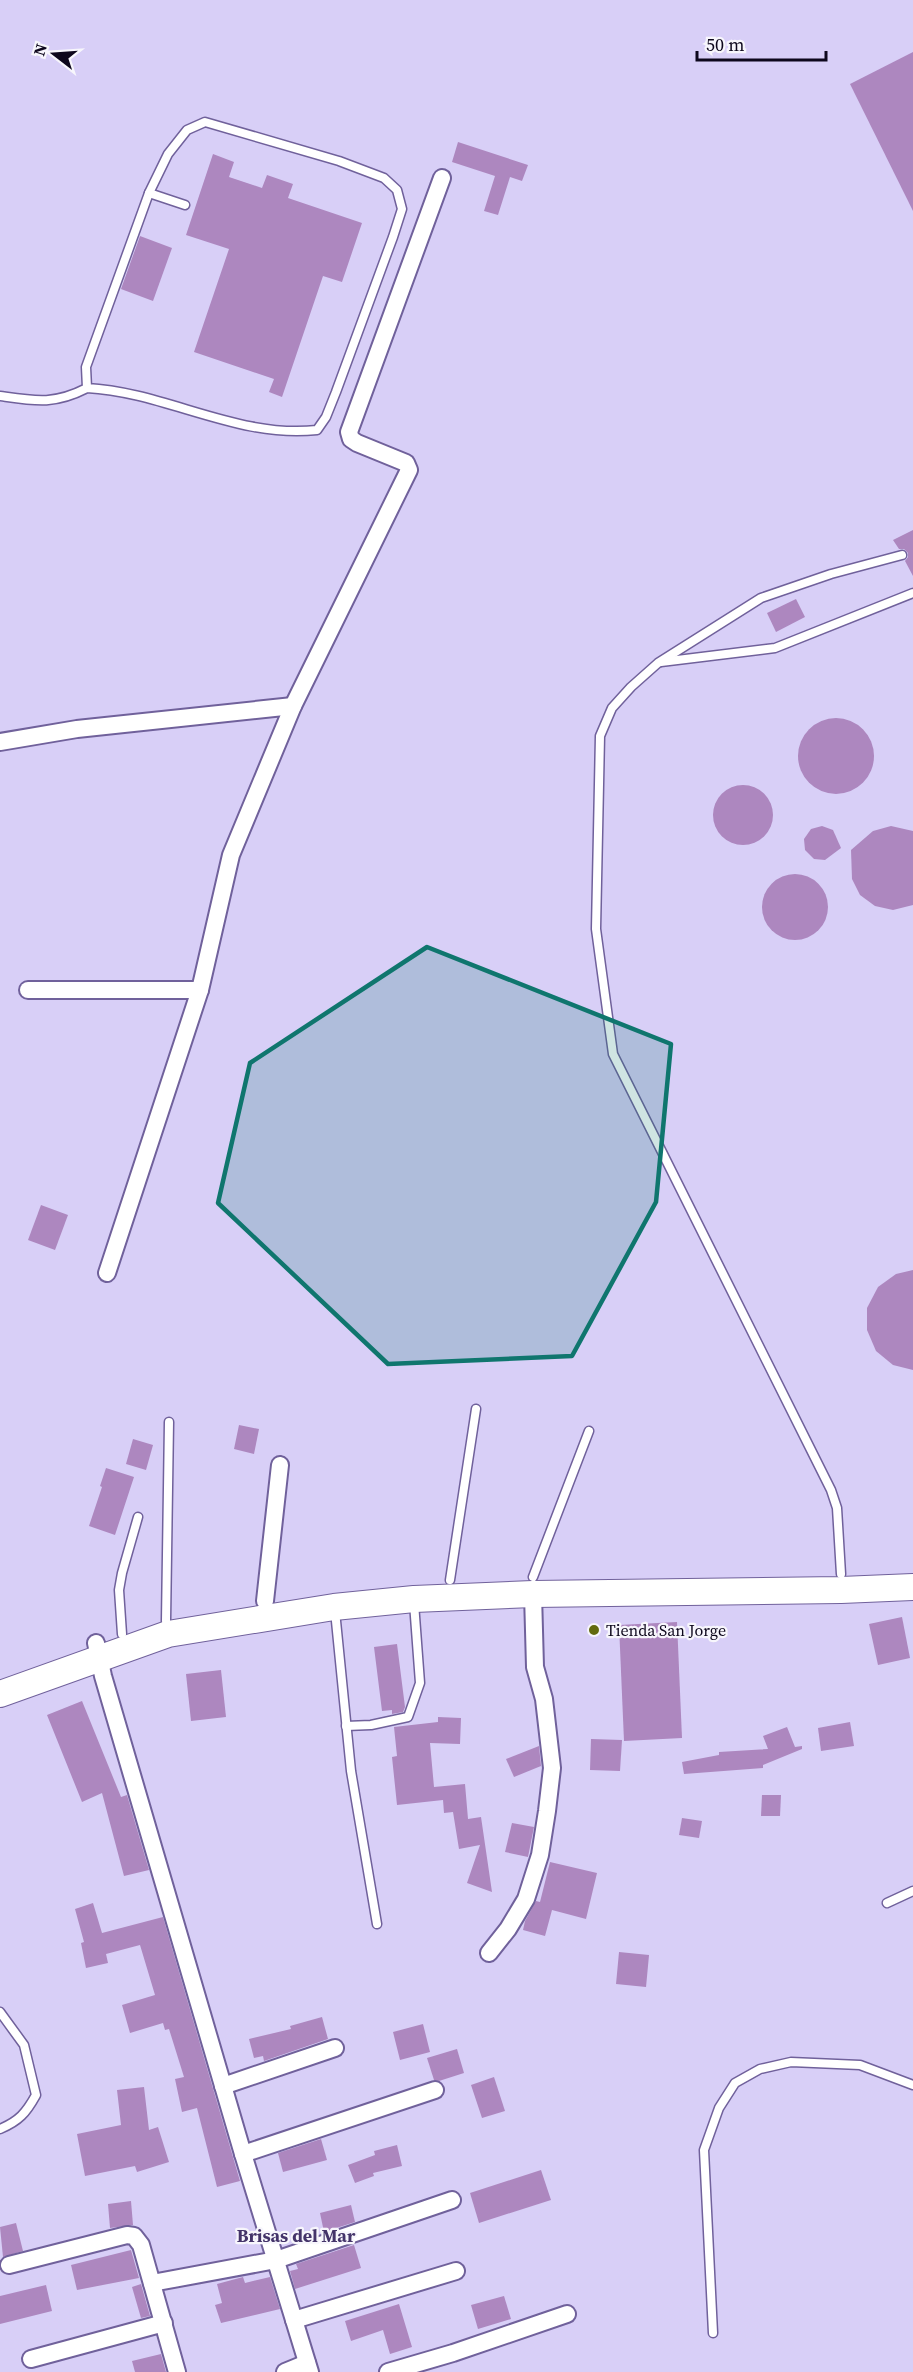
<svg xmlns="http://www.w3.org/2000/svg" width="913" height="2372" font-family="'Source Serif 4',serif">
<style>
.building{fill:#ad87bf}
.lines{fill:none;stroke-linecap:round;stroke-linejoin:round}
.service-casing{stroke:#70619b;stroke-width:11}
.minor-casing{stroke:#70619b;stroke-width:20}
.primary-casing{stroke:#70619b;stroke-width:28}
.service{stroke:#fff;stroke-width:8}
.minor{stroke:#fff;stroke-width:16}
.primary{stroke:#fff;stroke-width:26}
.marked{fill:#0f766e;fill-opacity:0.2;stroke:#0f766e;stroke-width:4.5;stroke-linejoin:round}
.poi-dot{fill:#626a0f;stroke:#f7f6fc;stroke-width:2}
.labels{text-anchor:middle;stroke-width:4.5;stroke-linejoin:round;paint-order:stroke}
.poi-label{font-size:16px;fill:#0d071c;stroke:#f7f6fc;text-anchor:start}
.neighbourhood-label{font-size:18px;font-weight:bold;fill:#44346a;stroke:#f7f6fc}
</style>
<rect width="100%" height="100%" fill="#d8cff7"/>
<!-- building -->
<g class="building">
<path d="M913,52V211L850,84Z"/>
<path d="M458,142L528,165L522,181L510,177L498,215L484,211L495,176L452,162Z"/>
<path d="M213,154L234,162L229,177L262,188L267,175L293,184L288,198L362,223L342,282L323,276L282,397L269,392L274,379L194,352L229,249L186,235Z"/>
<path d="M140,236L172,248L153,301L121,289Z"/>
<path d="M913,530V576L905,561L908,557V553L904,549H899L893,540Z"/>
<path d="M796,599L805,617L776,632L767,613Z"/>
<circle cx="836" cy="756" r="38"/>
<circle cx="743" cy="815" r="30"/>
<path d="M822,826L833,830L841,848L825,860L814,859L805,850L804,839L811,829Z"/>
<path d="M891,826L913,831V905L893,910L875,906L860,895L852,879L851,850L873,831Z"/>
<circle cx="795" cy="907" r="33"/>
<path d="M41,1205L68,1215L55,1250L28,1240Z"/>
<path d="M913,1270V1370L893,1365L876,1351L867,1330V1308L878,1287L896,1274Z"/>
<path d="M239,1425L259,1429L254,1454L234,1449Z"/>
<path d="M133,1439L153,1445L146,1470L126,1464Z"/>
<path d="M106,1468L134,1477L115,1535L89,1526L102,1487L100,1486Z"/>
<path d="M902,1617L910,1658L878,1665L869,1624Z"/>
<path d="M677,1622L682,1738L624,1741L619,1625Z"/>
<path d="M397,1644L405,1707L403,1712L392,1714V1710L382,1711L374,1647Z"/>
<path d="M221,1670L226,1717L191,1721L186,1674Z"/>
<path d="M82,1701L121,1797L127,1795L149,1870L124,1876L102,1793L82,1802L47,1715Z"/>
<path d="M438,1717L461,1718L460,1744L430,1743L434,1787L465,1784L468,1819L481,1817L492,1892L467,1883L480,1845L459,1849L453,1812L444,1813L443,1800L397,1805L392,1757L397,1756L394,1727L438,1722Z"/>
<path d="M850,1722L854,1746L821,1751L818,1728Z"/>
<path d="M787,1727L795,1747L802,1746V1749L763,1765V1768L684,1774L682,1762L719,1755V1752L768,1749L763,1736Z"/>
<path d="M591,1739L622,1740L620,1771L590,1770Z"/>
<path d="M539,1746L541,1766L514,1777L506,1759Z"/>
<path d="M762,1795H781L780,1816H761Z"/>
<path d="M682,1818L702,1821L699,1838L679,1835Z"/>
<path d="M512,1823L534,1827L528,1857L505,1852Z"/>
<path d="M550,1862L597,1873L586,1919L552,1910L545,1936L523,1930L525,1921L536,1901L540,1902Z"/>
<path d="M93,1903L102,1933L163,1917L240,2181L217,2187L197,2108L182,2112L175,2079L184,2077L169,2029L165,2030L163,2023L130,2033L122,2005L155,1995L140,1945L106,1954L108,1963L86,1968L81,1943L84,1942L75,1909Z"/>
<path d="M619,1952L649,1955L646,1987L616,1984Z"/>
<path d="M322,2017L328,2039L264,2061L263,2056L254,2058L249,2039L291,2029L290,2026Z"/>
<path d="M423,2024L430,2052L400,2060L393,2032Z"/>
<path d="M457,2049L464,2073L439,2081L434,2080L427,2058Z"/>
<path d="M494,2077L505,2111L482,2118L471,2085Z"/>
<path d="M144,2087L149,2130L158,2127L169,2162L137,2172L135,2166L85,2176L77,2134L121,2125L117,2090Z"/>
<path d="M321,2139L327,2160L283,2172L278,2153Z"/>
<path d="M397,2145L402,2166L373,2173L374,2176L355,2183L348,2165L375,2155L374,2151Z"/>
<path d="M541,2170L551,2200L479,2223L470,2193Z"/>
<path d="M131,2201L133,2225L110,2228L108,2204Z"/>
<path d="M351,2205L355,2222L324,2232L320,2213Z"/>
<path d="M16,2223L23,2251L3,2257L0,2227Z"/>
<path d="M354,2245L361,2268L295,2289L290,2271L298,2269L296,2264Z"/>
<path d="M131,2250L139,2278L77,2290L71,2265Z"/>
<path d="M243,2277L245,2283L270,2277L280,2309L221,2323L215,2305L222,2303L217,2284Z"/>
<path d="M141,2284L150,2316L141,2318L132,2287Z"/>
<path d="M46,2285L52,2311L0,2324V2296Z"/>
<path d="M504,2296L511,2319L478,2329L471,2305Z"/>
<path d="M399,2304L412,2347L390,2354L383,2330L351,2341L345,2321Z"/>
<path d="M161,2354L166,2372H135L132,2361Z"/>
</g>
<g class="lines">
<!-- service casing -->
<g class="service-casing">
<g id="service">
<path d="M149,193L185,205"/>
<path d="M0,396C35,401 54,405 87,388L86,367L149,193L168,154L187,130L205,122L339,161L384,178L397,190L402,209L393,237L336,392L326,417L317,430C238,439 165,392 87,388"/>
<path d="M661,662L775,648L913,593"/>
<path d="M841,1574L837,1508L831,1490L613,1054L596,929L600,736L612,708L631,687L658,663L761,598L831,574L902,555"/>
<path d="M533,1577L589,1431"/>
<path d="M450,1580L476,1409"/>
<path d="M335,1611L351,1771L377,1924"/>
<path d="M166,1621L169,1422"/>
<path d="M122,1634L119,1590L122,1573L138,1517"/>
<path d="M346,1726L371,1725L408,1717L420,1683L414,1603"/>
<path d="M887,1903L913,1891"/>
<path d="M0,2012L24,2045L36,2095C26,2113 19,2121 0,2129"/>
<path d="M713,2333L704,2150L719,2108L735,2083L760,2069L791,2062L860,2065L913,2085"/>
</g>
</g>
<!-- minor casing -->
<g class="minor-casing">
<g id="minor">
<path d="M0,742L77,729L293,706"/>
<path d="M28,990H200"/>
<path d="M107,1273L200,990L231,855L293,706L409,470L406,463L357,443L351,439L349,432L442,178"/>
<path d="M265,1601L280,1465"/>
<path d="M96,1643L103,1676L243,2154L310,2372"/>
<path d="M489,1953L508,1929L526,1899L540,1855L547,1811L552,1768L544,1699L535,1667L533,1594"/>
<path d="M223,2086L335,2048"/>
<path d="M243,2154L435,2090"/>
<path d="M9,2265L127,2235L134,2236L141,2245L177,2372"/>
<path d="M152,2283L276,2260L452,2200"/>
<path d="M294,2320L456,2271"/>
<path d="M31,2359L164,2323"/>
<path d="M285,2372L307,2363"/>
<path d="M388,2372L453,2353L567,2314"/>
</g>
</g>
<!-- primary casing -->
<g class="primary-casing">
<path id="primary" d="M0,1694L168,1634L334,1607L414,1599L533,1594L841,1590L913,1587"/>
</g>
<!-- service -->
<use href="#service" class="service"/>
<!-- minor -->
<use href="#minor" class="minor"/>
<!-- primary -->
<use href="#primary" class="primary"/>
</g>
<!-- marked area -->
<path class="marked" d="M427,947L671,1044L656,1202L572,1356L388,1364L218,1203L250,1063Z"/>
<!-- markers -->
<circle class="poi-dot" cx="594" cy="1630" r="6"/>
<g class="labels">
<!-- poi labels -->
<g class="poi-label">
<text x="606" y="1636">Tienda San Jorge</text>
</g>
<!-- neighbourhood labels -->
<g class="neighbourhood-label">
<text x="296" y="2242">Brisas del Mar</text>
</g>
</g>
<!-- north arrow -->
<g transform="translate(54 54) rotate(287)" stroke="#f7f6fc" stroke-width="4.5" paint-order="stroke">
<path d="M0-4.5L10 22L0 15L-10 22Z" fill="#0d071c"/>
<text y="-9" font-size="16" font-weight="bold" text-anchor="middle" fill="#0d071c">N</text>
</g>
<!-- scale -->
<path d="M697 51v9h129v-9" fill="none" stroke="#0d071c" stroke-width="3"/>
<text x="706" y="51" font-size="18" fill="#0d071c" stroke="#f7f6fc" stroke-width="4.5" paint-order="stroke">50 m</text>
</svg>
